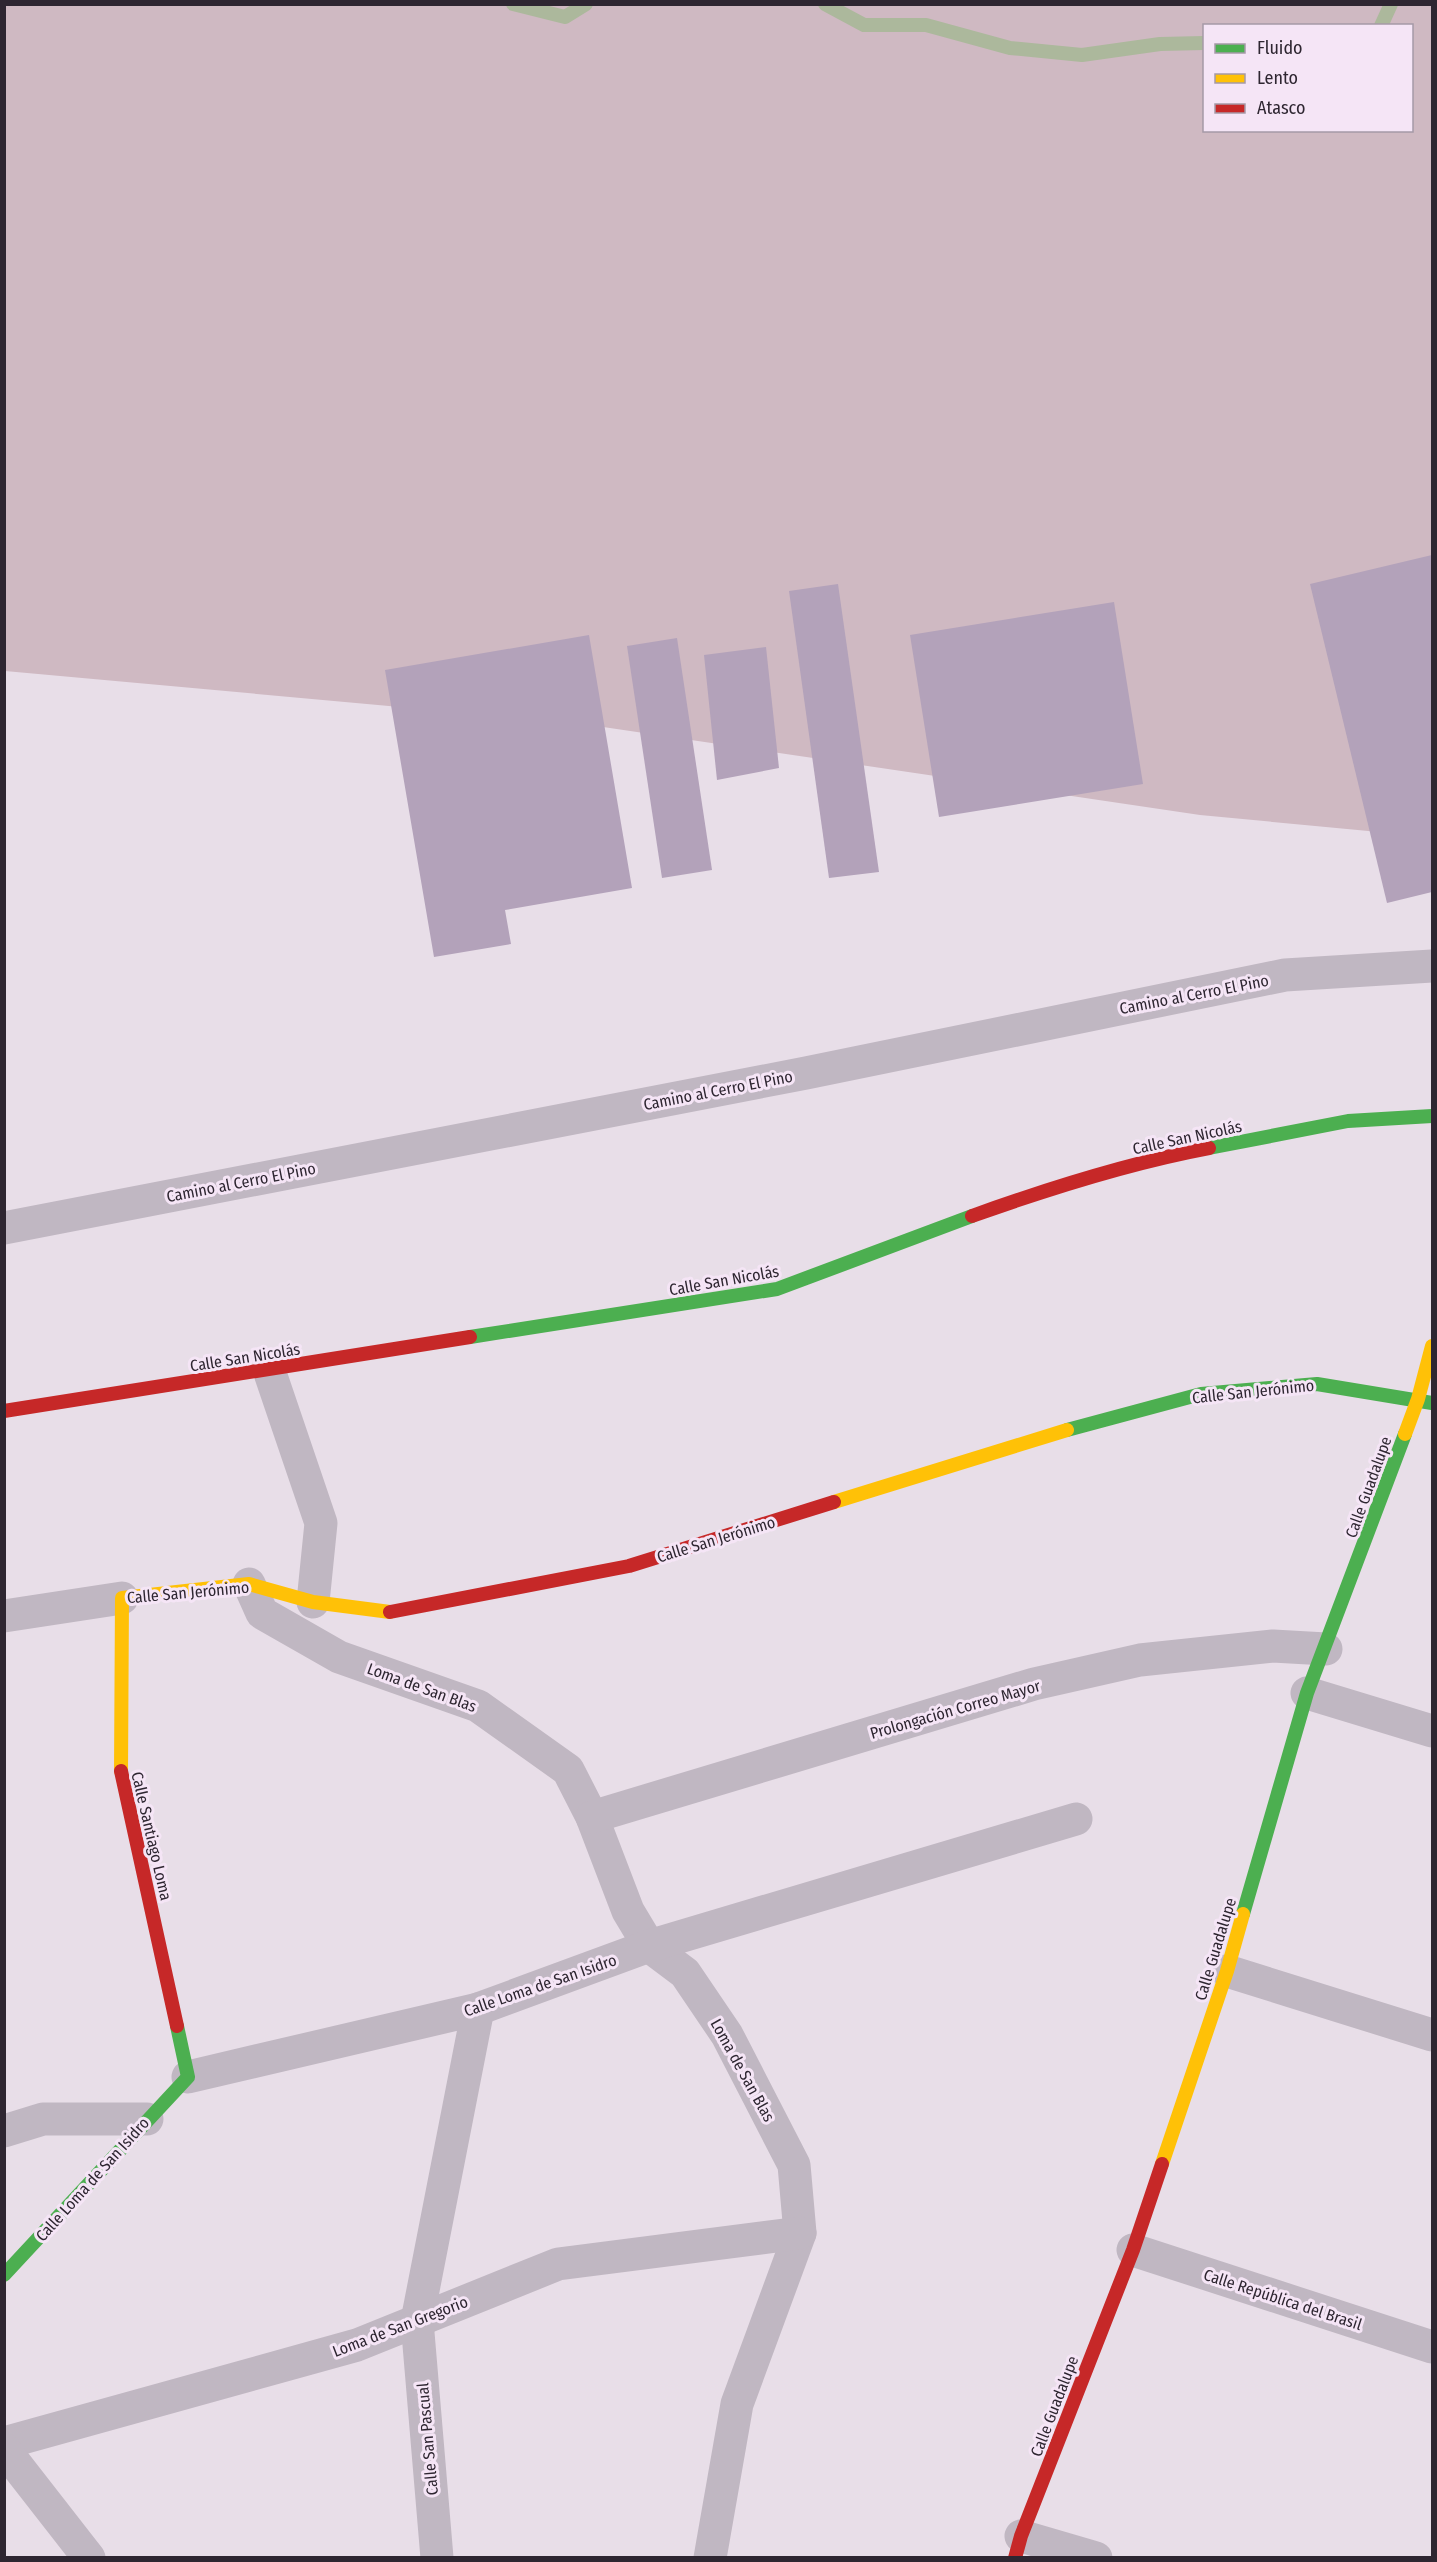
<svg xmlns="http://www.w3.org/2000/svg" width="1437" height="2562" font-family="'Fira Sans Condensed',sans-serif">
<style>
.green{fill:#cfb9c2;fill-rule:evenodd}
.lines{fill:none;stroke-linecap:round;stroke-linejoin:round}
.stream{stroke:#acb89c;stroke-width:14}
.building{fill:#b3a2ba}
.street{stroke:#c0b7c2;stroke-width:33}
.fast{stroke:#4caf50;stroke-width:14}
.slow{stroke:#ffc107;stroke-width:14}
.jam{stroke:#c62828;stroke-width:14}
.labels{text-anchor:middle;stroke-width:6;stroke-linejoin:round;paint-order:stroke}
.street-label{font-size:16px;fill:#2e2631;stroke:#f5e5f6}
</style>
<rect width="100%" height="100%" fill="#e8dee8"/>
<!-- green -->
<path class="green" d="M4,5H1432V837L1200,815L576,723L5,671ZM1204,26H1412V130H1204Z"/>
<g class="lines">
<!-- stream -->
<g class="stream">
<path d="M513,4L565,17L586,4"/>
<path d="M825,4L864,25H926L1010,48L1082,55L1160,44L1204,43"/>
<path d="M1381,26L1391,4"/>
</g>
</g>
<!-- building -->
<g class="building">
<path d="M1432,555V892L1387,903L1310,584Z"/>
<path d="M838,584L879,872L829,878L789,591Z"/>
<path d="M1114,602L1143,784L939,817L910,635Z"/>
<path d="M589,635L632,888L505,910L511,944L434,957L385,670Z"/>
<path d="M677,638L712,870L662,878L627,646Z"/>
<path d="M766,647L779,768L717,780L704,655Z"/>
</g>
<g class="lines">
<!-- street -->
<g class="street">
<path d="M4,1228L806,1073L1285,975L1432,966"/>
<path d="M269,1370L321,1523L313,1602"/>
<path d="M249,1584L262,1613L339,1657L478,1706L568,1770L592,1817L628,1911L649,1946L685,1973L727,2035L794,2165L800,2233L737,2404L710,2558"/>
<path d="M4,1616L122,1598"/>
<path d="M1307,1693L1432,1731"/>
<path d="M592,1817L1034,1684L1140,1660L1273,1646L1326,1649"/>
<path d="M1227,1971L1432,2035"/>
<path d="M188,2077L478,2009L649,1946L1076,1819"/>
<path d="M4,2131L43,2119H147"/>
<path d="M1133,2250L1432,2347"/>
<path d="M4,2443L357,2345L558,2264L800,2233"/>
<path d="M4,2449L89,2558"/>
<path d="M1021,2536L1096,2558"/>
<path d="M437,2558L417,2321L478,2009"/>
</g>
<!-- fast -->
<g class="fast">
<path d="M1209,1148L1348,1121L1432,1116"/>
<path d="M470,1337L777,1289L972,1216"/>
<path d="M1067,1430L1201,1394L1317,1384L1432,1403"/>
<path d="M1243,1914L1307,1693L1405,1434"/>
<path d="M4,2275L188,2077L177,2026"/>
</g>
<!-- slow -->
<g class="slow">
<path d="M1405,1434L1418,1399L1432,1346"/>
<path d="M834,1502L1067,1430"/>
<path d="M121,1771L122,1598L249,1584L313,1602L390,1612"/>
<path d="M1162,2164L1227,1971L1243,1914"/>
</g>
<!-- jam -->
<g class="jam">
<path d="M972,1216C1050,1188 1129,1163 1209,1148"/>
<path d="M4,1411L470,1337"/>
<path d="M390,1612L629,1566L834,1502"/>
<path d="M121,1771L177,2026"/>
<path d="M1015,2558L1021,2536L1133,2250L1162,2164"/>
</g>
</g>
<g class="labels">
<!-- street labels -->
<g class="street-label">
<text transform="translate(1194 994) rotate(-11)" y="6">Camino al Cerro El Pino</text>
<text transform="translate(718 1090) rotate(-11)" y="6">Camino al Cerro El Pino</text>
<text transform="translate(1187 1137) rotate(-12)" y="6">Calle San Nicolás</text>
<text transform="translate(241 1182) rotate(-11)" y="6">Camino al Cerro El Pino</text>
<text transform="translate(724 1280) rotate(-10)" y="6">Calle San Nicolás</text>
<text transform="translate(245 1357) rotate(-9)" y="6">Calle San Nicolás</text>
<text transform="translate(1253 1391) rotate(-6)" y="6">Calle San Jerónimo</text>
<text transform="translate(1368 1487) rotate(-70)" y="6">Calle Guadalupe</text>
<text transform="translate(716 1539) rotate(-17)" y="6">Calle San Jerónimo</text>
<text transform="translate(188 1592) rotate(-5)" y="6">Calle San Jerónimo</text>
<text transform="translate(422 1687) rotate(20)" y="6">Loma de San Blas</text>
<text transform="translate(955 1709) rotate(-16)" y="6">Prolongación Correo Mayor</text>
<text transform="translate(152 1836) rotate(77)" y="6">Calle Santiago Loma</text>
<text transform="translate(1215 1949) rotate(-73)" y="6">Calle Guadalupe</text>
<text transform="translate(540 1985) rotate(-19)" y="6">Calle Loma de San Isidro</text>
<text transform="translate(743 2070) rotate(61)" y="6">Loma de San Blas</text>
<text transform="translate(92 2179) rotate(-48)" y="6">Calle Loma de San Isidro</text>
<text transform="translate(1283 2299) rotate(18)" y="6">Calle República del Brasil</text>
<text transform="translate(400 2326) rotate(-21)" y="6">Loma de San Gregorio</text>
<text transform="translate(1054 2406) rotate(-69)" y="6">Calle Guadalupe</text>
<text transform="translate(427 2439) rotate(-95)" y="6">Calle San Pascual</text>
</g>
</g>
<!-- border -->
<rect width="1437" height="2562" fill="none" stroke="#2e2631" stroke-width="12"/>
<!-- legend -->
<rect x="1203" y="24" width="210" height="108" fill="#f5e5f6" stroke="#a599a7" stroke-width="1.5"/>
<rect x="1215" y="44" width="30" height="9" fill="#4caf50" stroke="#a599a7" stroke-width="1.5"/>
<text x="1257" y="54" font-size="18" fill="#2e2631">Fluido</text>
<rect x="1215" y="74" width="30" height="9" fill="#ffc107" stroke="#a599a7" stroke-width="1.5"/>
<text x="1257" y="84" font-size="18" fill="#2e2631">Lento</text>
<rect x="1215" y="104" width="30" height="9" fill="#c62828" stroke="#a599a7" stroke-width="1.5"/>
<text x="1257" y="114" font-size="18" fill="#2e2631">Atasco</text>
</svg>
